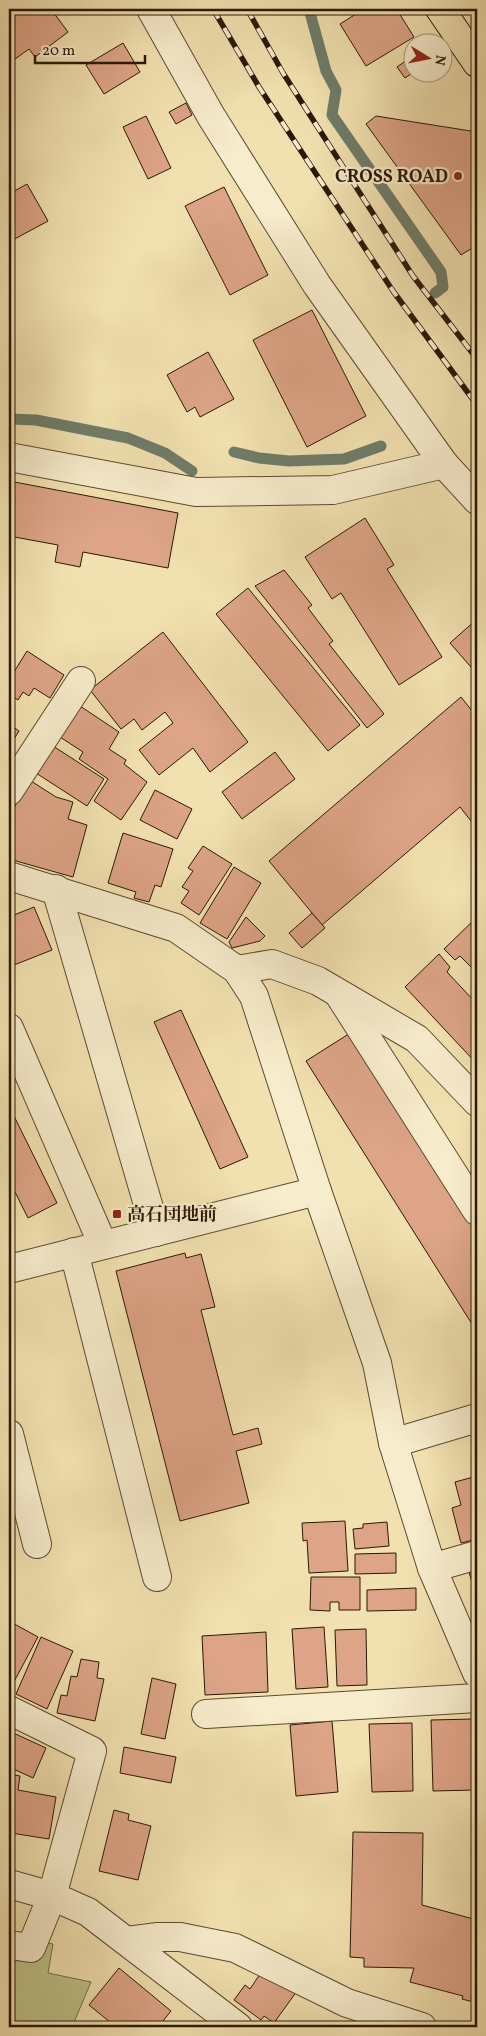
<svg xmlns="http://www.w3.org/2000/svg" width="486" height="2036" font-family="Vollkorn,'Noto Serif JP',serif">
<style>
.green{fill:#bfc288;stroke:#746d47}
.lines{fill:none;stroke-linecap:round;stroke-linejoin:round}
.stream{stroke:#6e7c69;stroke-width:11}
.building{fill:#dda487;stroke:#2a1806}
.minor-casing{stroke:#5c4a30;stroke-width:30}
.major-casing{stroke:#2a1806;stroke-width:30}
.minor{stroke:#f7eccc;stroke-width:28}
.major{stroke:#f2e1b0;stroke-width:28}
.rail-casing{stroke:#2a1806;stroke-width:5.5}
.rail{stroke:#f7eccc;stroke-width:4;stroke-dasharray:11;stroke-linecap:butt}
.poi-dot{fill:#8f2418;stroke:#f7eccc;stroke-width:2}
.labels{text-anchor:middle;stroke-width:4.5;stroke-linejoin:round;paint-order:stroke}
.poi-label{font-size:18px;font-weight:bold;fill:#2a1806;stroke:#f7eccc;text-anchor:end}
</style>
<rect width="100%" height="100%" fill="#f2e1b0"/>
<filter id="stains"><feTurbulence type="fractalNoise" baseFrequency=".004" numOctaves="4"/><feColorMatrix values="0 0 0 0 .2 0 0 0 0 .09 0 0 0 0 .02 0 0 0 .5 -.17"/></filter>
<radialGradient id="worn" r=".72"><stop offset=".6" stop-color="#630" stop-opacity="0"/><stop offset="1" stop-color="#630" stop-opacity=".3"/></radialGradient>
<!-- green -->
<path class="green" d="M9,1935L53,1944L48,1973L91,1982L72,2027H9Z"/>
<g class="lines">
<!-- stream -->
<g class="stream">
<path d="M309,9L326,71L336,90L332,115L441,272L443,287L435,293"/>
<path d="M9,419L36,420L128,438L165,453L192,471"/>
<path d="M234,452L259,458L289,461L344,459L381,446"/>
</g>
</g>
<!-- building -->
<g class="building">
<path d="M9,9H51L68,32L35,57L29,49L11,62L9,59Z"/>
<path d="M364,9H404L399,13L414,37L366,66L340,24Z"/>
<path d="M123,43L140,72L104,94L86,65Z"/>
<path d="M414,55V72L405,78L397,67Z"/>
<path d="M186,103L192,115L176,124L169,112Z"/>
<path d="M146,116L171,168L148,179L123,127Z"/>
<path d="M376,116L477,132V245L461,255L366,124Z"/>
<path d="M27,184L48,221L9,242V194Z"/>
<path d="M224,187L268,275L230,295L185,206Z"/>
<path d="M312,310L366,416L307,447L253,340Z"/>
<path d="M208,352L234,399L200,417L195,407L187,412L167,375Z"/>
<path d="M9,481L178,513L168,568L83,552L80,567L55,562L58,545L9,536Z"/>
<path d="M365,518L394,565L387,569L442,657L399,685L341,593L332,599L305,557Z"/>
<path d="M284,570L312,605L308,608L333,641L329,644L384,714L367,728L255,586Z"/>
<path d="M248,588L360,725L328,751L216,614Z"/>
<path d="M477,619V674L450,643Z"/>
<path d="M163,632L248,742L210,772L193,748L159,775L139,750L173,723L165,712L142,730L134,719L121,729L90,690Z"/>
<path d="M27,651L64,675L50,698L34,688L29,696L23,692L18,700L9,694V680Z"/>
<path d="M461,697L477,717V787L476,789L477,790V816L471,821L460,807L322,925L269,861Z"/>
<path d="M80,706L119,732L109,749L126,760L124,764L147,782L121,820L94,801L108,779L79,759L83,752L60,737Z"/>
<path d="M9,724L19,731L9,747Z"/>
<path d="M53,746L104,779L87,806L36,773Z"/>
<path d="M275,752L295,779L242,819L222,792Z"/>
<path d="M31,781L56,797L73,802L68,819L87,825L73,877L9,859V815Z"/>
<path d="M155,790L192,809L177,839L140,820Z"/>
<path d="M123,833L173,849L161,887L155,885L149,902L134,898L136,892L108,883Z"/>
<path d="M203,846L232,864L199,915L181,903L189,891L182,887L193,871L188,868Z"/>
<path d="M234,867L261,883L227,939L200,923Z"/>
<path d="M34,907L52,950L9,967V917Z"/>
<path d="M312,913L325,928L302,948L289,933Z"/>
<path d="M246,917L265,936L260,941L232,948L229,942Z"/>
<path d="M476,918L477,919V973L460,956L455,960L444,949Z"/>
<path d="M439,954L450,967L447,972L477,1004V1064L405,987Z"/>
<path d="M181,1010L248,1157L220,1169L154,1022Z"/>
<path d="M355,1030L477,1225V1332L306,1061Z"/>
<path d="M9,1106L57,1203L28,1218L9,1180Z"/>
<path d="M185,1253L186,1258L201,1254L215,1307L201,1310L233,1435L258,1428L262,1444L236,1451L249,1503L180,1521L116,1271Z"/>
<path d="M477,1476V1539L461,1543L452,1508L461,1505L455,1482Z"/>
<path d="M345,1521L348,1571L309,1573L307,1540L303,1541L302,1523Z"/>
<path d="M387,1522L389,1546L355,1549L353,1529L363,1528V1524Z"/>
<path d="M396,1553V1573L355,1574V1554Z"/>
<path d="M477,1570V1599L469,1572Z"/>
<path d="M311,1577H360V1610H339V1602H330V1611L310,1610Z"/>
<path d="M416,1588V1610L367,1611V1590Z"/>
<path d="M9,1621L38,1637L10,1689H9Z"/>
<path d="M324,1627L328,1687L296,1689L292,1629Z"/>
<path d="M366,1629L367,1685L337,1686L335,1630Z"/>
<path d="M266,1632L268,1692L205,1695L202,1636Z"/>
<path d="M41,1637L73,1651L47,1709L16,1694Z"/>
<path d="M81,1659L99,1662L97,1678L104,1679L95,1721L57,1713L61,1695L67,1696L71,1676L77,1677Z"/>
<path d="M152,1678L176,1684L165,1739L141,1734Z"/>
<path d="M474,1719L476,1790L433,1791L431,1720Z"/>
<path d="M332,1721L338,1792L296,1796L290,1725Z"/>
<path d="M412,1723L413,1791L372,1792L369,1724Z"/>
<path d="M9,1731L46,1748L33,1778L9,1767Z"/>
<path d="M124,1747L176,1757L171,1783L120,1773Z"/>
<path d="M9,1774L20,1776L18,1790L56,1797L49,1839L11,1833L9,1844Z"/>
<path d="M114,1810L129,1814L128,1820L151,1826L138,1880L99,1871Z"/>
<path d="M353,1832L423,1833L422,1905L477,1920V2003L462,1999L463,1996L410,1982L414,1968L364,1967V1958L350,1957Z"/>
<path d="M119,1968L171,2011L158,2027H116L89,2005Z"/>
<path d="M262,1971L297,1991L274,2023L264,2016L261,2020L234,2000L245,1985L250,1989Z"/>
</g>
<g class="lines">
<!-- minor casing -->
<g class="minor-casing">
<g id="minor">
<path d="M151,9L211,116L317,285L444,464L477,500"/>
<path d="M9,457L196,492L333,490L444,464"/>
<path d="M9,791L81,681"/>
<path d="M9,876L176,928L237,970L254,996L317,1191L377,1363L393,1443L432,1568L477,1673"/>
<path d="M56,889L156,1232"/>
<path d="M237,970L272,964L318,981L417,1039L477,1102"/>
<path d="M340,996L477,1211"/>
<path d="M9,1028L103,1245"/>
<path d="M74,1252L157,1577"/>
<path d="M9,1269L317,1191"/>
<path d="M9,1434L37,1544"/>
<path d="M393,1443L477,1418"/>
<path d="M432,1568L477,1555"/>
<path d="M9,1710L92,1751L52,1896L31,1948L9,1945"/>
<path d="M206,1714L477,1698"/>
<path d="M9,1884L52,1896L88,1912L238,2027"/>
<path d="M127,1941L158,1937H180L235,1948L347,2003L422,2027"/>
</g>
</g>
<!-- major casing -->
<g class="major-casing">
<path id="major" d="M440,9L477,63"/>
</g>
<!-- minor -->
<use href="#minor" class="minor"/>
<!-- major -->
<use href="#major" class="major"/>
<!-- rail casing -->
<g class="rail-casing">
<g id="rail">
<path d="M213,9L259,87L393,291L477,405"/>
<path d="M247,9L283,73L413,276L477,359"/>
</g>
</g>
<!-- rail -->
<use href="#rail" class="rail"/>
</g>
<!-- markers -->
<g class="poi-dot">
<circle cx="458" cy="176" r="5"/>
<rect x="112" y="1209" width="10" height="10" rx="2.5"/>
</g>
<g class="labels">
<!-- poi labels -->
<g class="poi-label">
<text x="448" y="182">CROSS ROAD</text>
<text x="127" y="1220" text-anchor="start">高石団地前</text>
</g>
</g>
<!-- margin -->
<rect width="486" height="2036" fill="none" stroke="#f2e1b0" stroke-width="30"/>
<rect x="10" y="10" width="466" height="2016" fill="none" stroke="#2a1806" stroke-width="2.5"/>
<rect x="15" y="15" width="456" height="2006" fill="none" stroke="#2a1806"/>
<!-- north arrow -->
<g transform="translate(428 58) rotate(100)"><circle r="24" fill="#f7eccc" stroke="#a5977d"/>
<path d="M0-4L9 19L0 12L-9 19Z" fill="#8f2418"/>
<text y="-8" font-size="14" font-weight="bold" text-anchor="middle" fill="#2a1806">N</text>
</g>
<!-- scale -->
<path d="M35 55v8h110v-8" fill="none" stroke="#2a1806" stroke-width="2.5"/>
<text x="42" y="55" font-size="15" fill="#2a1806" stroke="#f7eccc" stroke-width="4" paint-order="stroke">20 m</text>
<rect width="100%" height="100%" filter="url(#stains)"/>
<rect width="100%" height="100%" fill="url(#worn)"/>
</svg>
